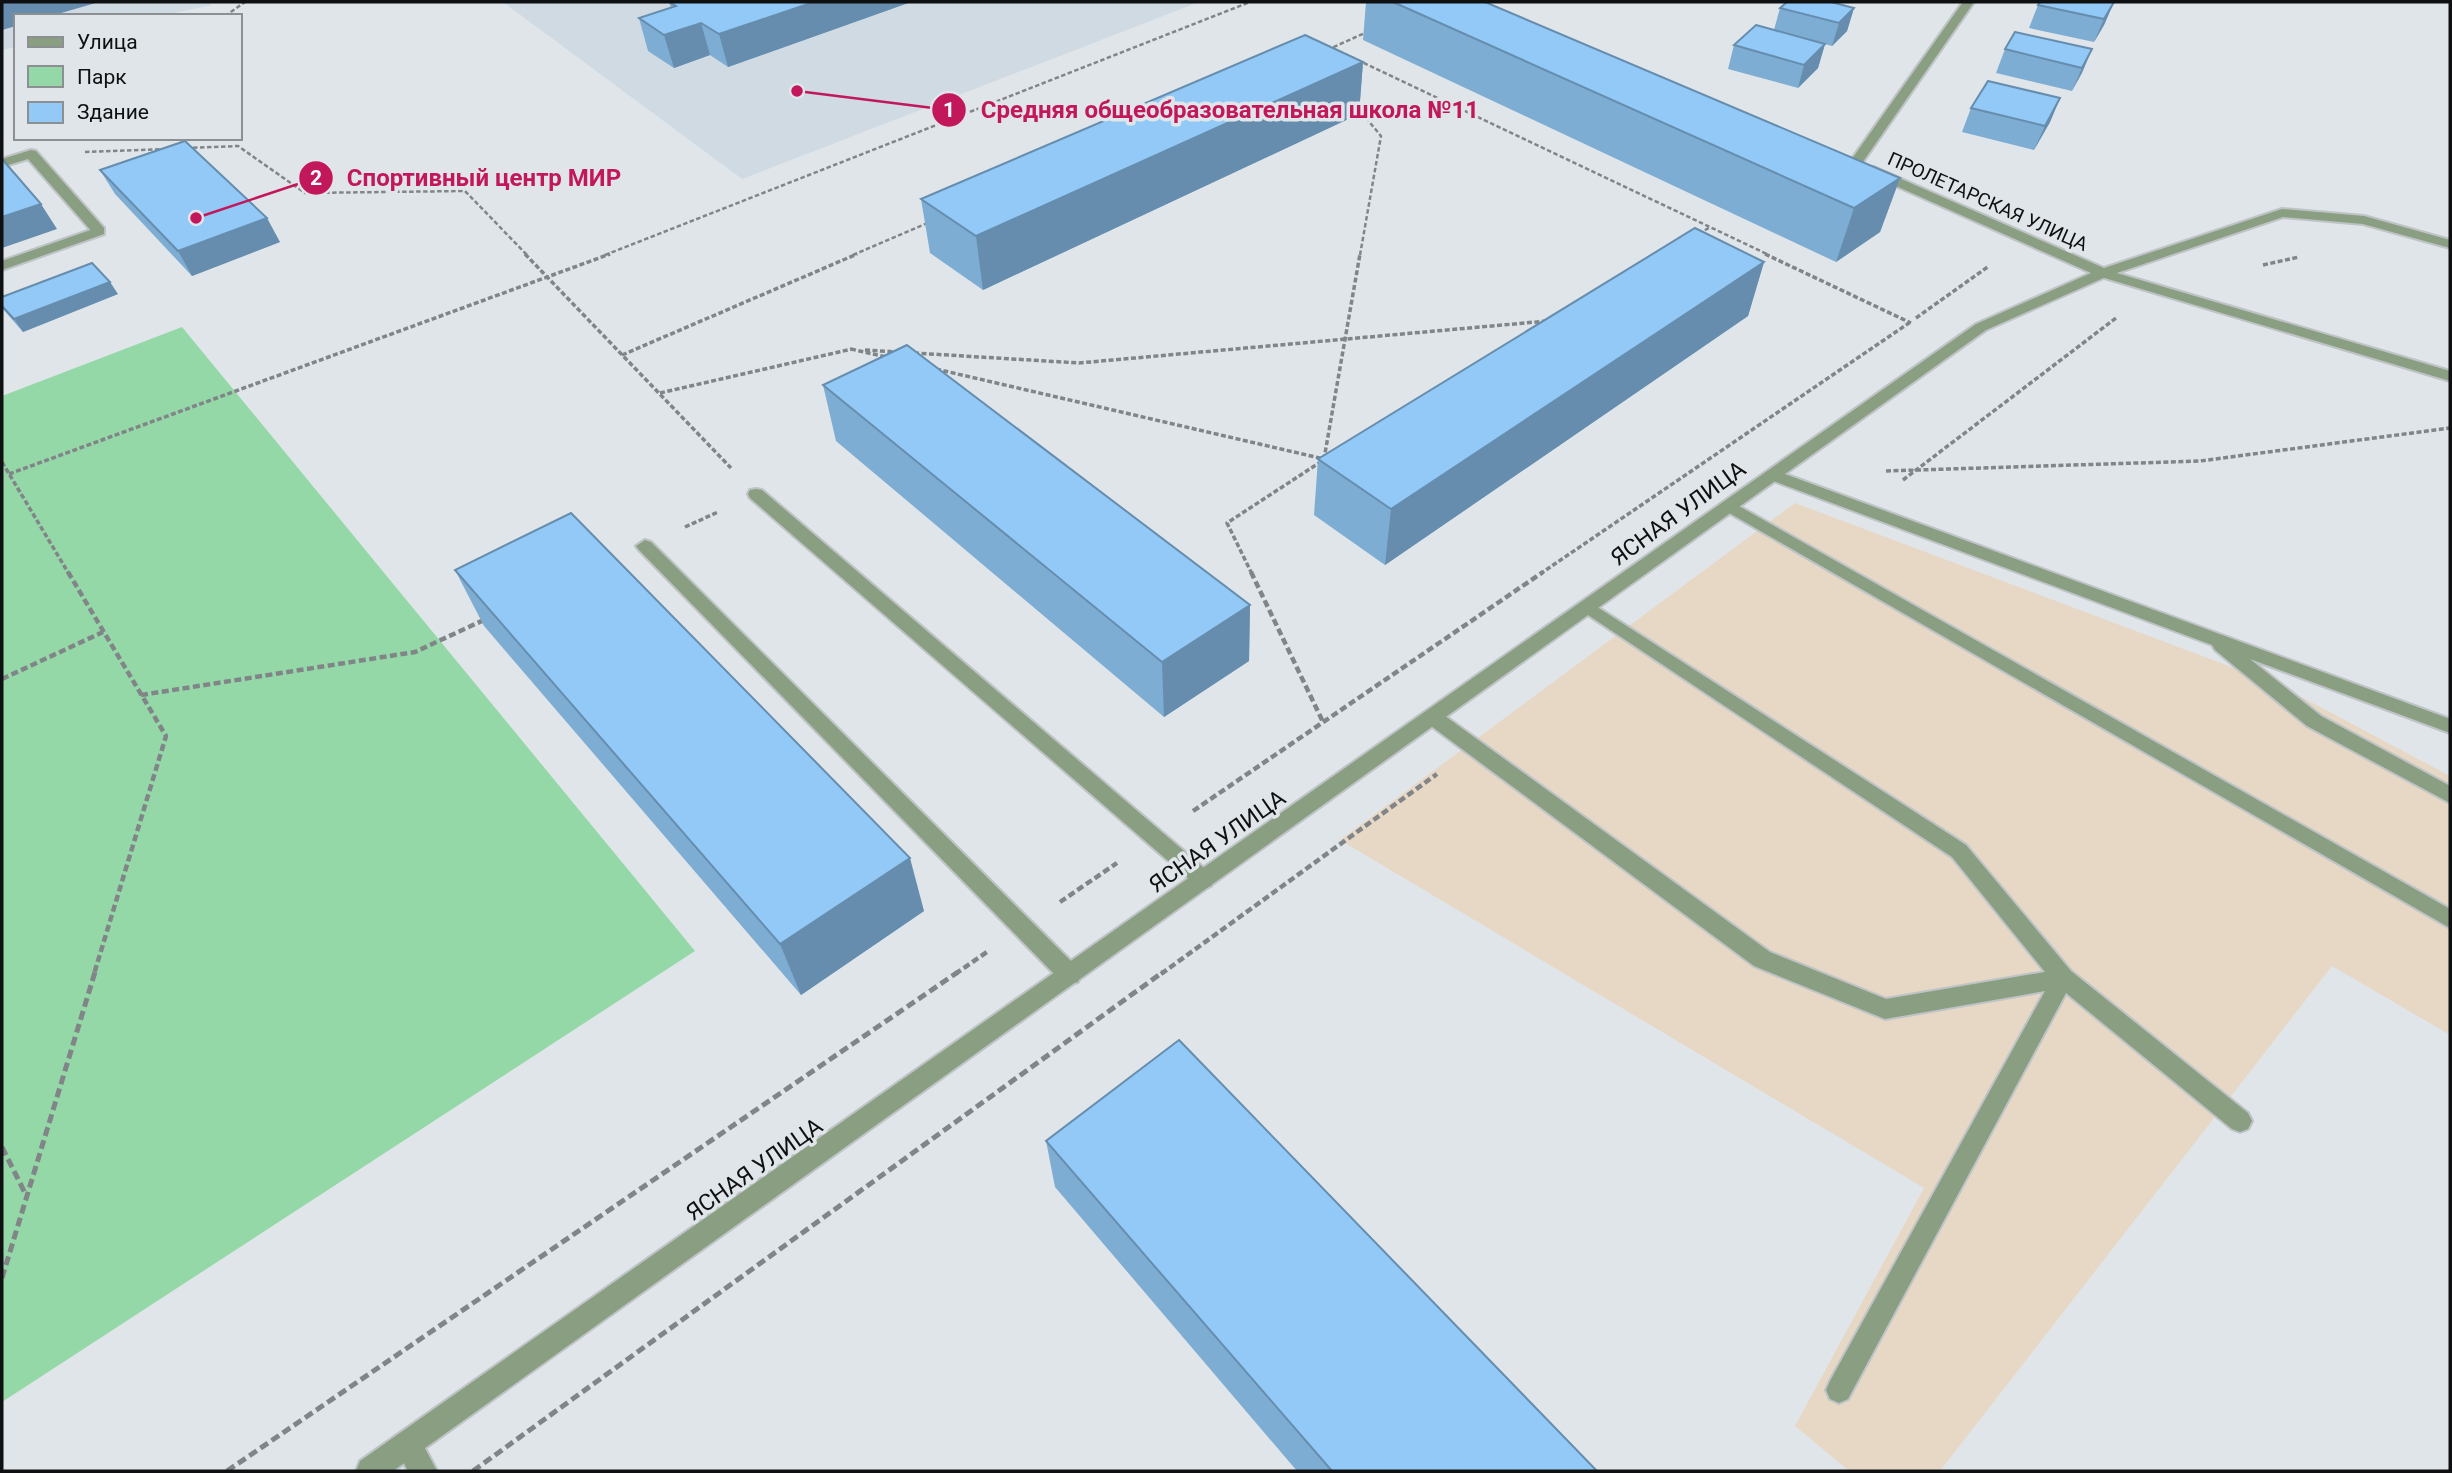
<svg xmlns="http://www.w3.org/2000/svg" width="2452" height="1473" font-family="Roboto,sans-serif">
<style>
.built{fill:#cfdae3}
.industrial{fill:#e7d8c6}
.green{fill:#95d8a8}
.lines{fill:none;stroke-linecap:round;stroke-linejoin:round}
.service-casing{stroke:#bec3c6;stroke-width:4}
.minor-casing{stroke:#bec3c6;stroke-width:4}
.path-far3{stroke:#818588;stroke-width:2.5;stroke-dasharray:4.5 2.5;stroke-linecap:butt}
.path-far2{stroke:#818588;stroke-width:3.5;stroke-dasharray:5 2.5;stroke-linecap:butt}
.path-far1{stroke:#818588;stroke-width:4.5;stroke-dasharray:7 3.5;stroke-linecap:butt}
.path{stroke:#818588;stroke-width:5;stroke-dasharray:9 4.5;stroke-linecap:butt}
.service{fill:#8a9f81;fill-rule:evenodd}
.minor{fill:#8a9f81;fill-rule:evenodd}
.wall{fill:#7eadd4}
.shaded-wall{fill:#668dad}
.building{fill:#92c9f7;stroke:#668dad;stroke-width:2}
.labels{text-anchor:middle;stroke-width:7;stroke-linejoin:round;paint-order:stroke}
.far-street-label{font-size:19px;fill:#0e1011;stroke:#e0e5e9}
.street-label{font-size:23px;fill:#0e1011;stroke:#e0e5e9}
.leader{fill:none;stroke:#c2185b;stroke-width:2.5}
.callout-dot{fill:#c2185b;stroke:#e0e5e9;stroke-width:2.5}
.mark-label{font-size:21px;text-anchor:middle;font-weight:bold;fill:#fff}
.callout-label{font-size:24px;text-anchor:middle;font-weight:bold;fill:#c2185b;stroke:#e0e5e9;stroke-width:7;stroke-linejoin:round;paint-order:stroke}
</style>
<rect width="100%" height="100%" fill="#e0e5e9"/>
<!-- built -->
<g class="built">
<path d="M2,2H209L212,5L160,16H16V47L2,50Z"/>
<path d="M503,2H1199L742,179Z"/>
</g>
<!-- industrial -->
<path class="industrial" d="M1795,503L2277,684L2450,776V1035L2332,966L1940,1471H1849L1795,1426L1924,1188L1340,840Z"/>
<!-- green -->
<path class="green" d="M182,327L695,951L2,1402V396Z"/>
<g class="lines">
<!-- service casing -->
<g class="service-casing">
<g id="service">
<path d="M31,150L36,151L104,228V234H94L28,159L2,167V159Z"/>
<path d="M2103,269L2450,371V381L2098,276L2096,273Z"/>
<path d="M1774,470L2450,719V733L2250,659L2321,716L2450,786V803L2307,726L2215,650L2212,645L1768,479L1766,475Z"/>
<path d="M756,489L762,490L1211,874L1214,880L1211,886L1204,889L1197,886L750,498L748,494L750,490Z"/>
<path d="M1730,501L2450,909V928L1724,510L1722,506Z"/>
<path d="M645,540L651,542L1078,968L1081,975L1078,982L1070,984L1062,982L639,550L636,546Z"/>
<path d="M1588,601L1966,845L2071,971L2248,1113L2252,1121L2248,1129L2240,1132L2232,1129L2066,993L1848,1399L1839,1403L1830,1399L1826,1390L1830,1381L2045,991L1885,1019L1754,966L1427,723L1424,718L1427,713H1441L1770,952L1886,999L2045,972L1952,857L1582,611L1579,607L1582,603Z"/>
<path d="M408,1431L418,1435L437,1471H408L394,1445L398,1435Z"/>
</g>
</g>
<!-- minor casing -->
<g class="minor-casing">
<g id="minor">
<path d="M1963,2H1974L1860,166H1850L1849,163Z"/>
<path d="M1874,167L2104,268L2282,209L2364,216L2450,240V248L2363,224L2283,217L2108,276L1986,330L393,1471H356L360,1461L1976,324L2091,273L1869,174V168Z"/>
<path d="M99,227L104,228V234L2,270V261Z"/>
</g>
</g>
<!-- path-far3 -->
<g class="path-far3">
<path d="M225,16L245,2"/>
<path d="M1332,48L1769,255"/>
<path d="M1327,50L1367,32"/>
<path d="M1357,107L1381,136L1360,255"/>
<path d="M186,148L238,146L305,193L465,191L527,255"/>
<path d="M85,152L167,149"/>
<path d="M1699,234L1710,227"/>
<path d="M605,255L1250,2"/>
<path d="M853,255L930,222"/>
</g>
<!-- path-far2 -->
<g class="path-far2">
<path d="M525,254L731,468"/>
<path d="M1765,254L1911,323"/>
<path d="M2263,265L2299,257"/>
<path d="M1916,318L1989,266"/>
<path d="M851,349L886,357"/>
<path d="M865,350L898,352"/>
<path d="M914,353L1079,363L1547,321"/>
<path d="M622,355L857,254"/>
<path d="M936,369L1324,459L1360,254"/>
<path d="M660,393L852,349"/>
<path d="M2,462L69,574"/>
<path d="M1886,471L2200,461L2450,428"/>
<path d="M9,474L610,254"/>
<path d="M1903,480L2116,318"/>
<path d="M685,527L718,512"/>
<path d="M1252,574L1227,523L1322,461"/>
<path d="M1540,574L1909,323"/>
</g>
<!-- path-far1 -->
<g class="path-far1">
<path d="M68,572L166,736L94,974"/>
<path d="M1251,572L1323,722"/>
<path d="M2,679L103,632"/>
<path d="M141,695L415,652L486,619"/>
<path d="M1193,811L1543,572"/>
<path d="M1060,902L1117,863"/>
<path d="M955,974L987,952"/>
<path d="M1161,974L1437,774"/>
</g>
<!-- path -->
<g class="path">
<path d="M2,1147L26,1195"/>
<path d="M2,1278L95,972"/>
<path d="M227,1471L958,972"/>
<path d="M473,1471L1163,972"/>
</g>
<!-- service -->
<use href="#service" class="service"/>
<!-- minor -->
<use href="#minor" class="minor"/>
</g>
<!-- wall -->
<g class="wall">
<path d="M669,2H911L728,67L710,55L674,68L648,51L639,18L671,8Z"/>
<path d="M1366,2H1485L1900,178L1880,232L1836,262L1363,40Z"/>
<path d="M2114,2L2104,25L2094,42L2029,28L2038,5Z"/>
<path d="M1780,8H1854L1847,31L1832,46L1825,44L1818,68L1798,88L1728,69L1734,45L1774,30Z"/>
<path d="M2005,49H2092L2072,91L1996,73Z"/>
<path d="M1363,62L1359,114L983,290L930,253L921,199Z"/>
<path d="M2060,98L2050,122L2034,150L1962,132L1971,108Z"/>
<path d="M100,170L280,242L192,276L115,194Z"/>
<path d="M1764,262L1748,316L1385,565L1314,515L1318,459Z"/>
<path d="M118,294L23,332L2,308V297Z"/>
<path d="M823,385L1250,605L1249,661L1164,717L836,441Z"/>
<path d="M455,570L924,911L801,995L484,626Z"/>
<path d="M1046,1141L1597,1471H1297L1055,1187Z"/>
</g>
<!-- shaded-wall -->
<g class="shaded-wall">
<path d="M2,2H99L51,16H16V26L2,30Z"/>
<path d="M814,2H911L728,67L719,34Z"/>
<path d="M2114,2L2104,25L2094,42L2104,19Z"/>
<path d="M1854,8L1847,31L1832,46L1839,23Z"/>
<path d="M701,23L710,55L674,68L664,35Z"/>
<path d="M1825,44L1818,68L1798,88L1804,65Z"/>
<path d="M2092,49L2082,73L2072,91L2082,68Z"/>
<path d="M1363,62L1359,114L983,290L976,236Z"/>
<path d="M2060,98L2050,122L2034,150L2045,126Z"/>
<path d="M1900,178L1880,232L1836,262L1854,208Z"/>
<path d="M41,204L57,229L2,248V217Z"/>
<path d="M267,218L280,242L192,276L178,251Z"/>
<path d="M1764,262L1748,316L1385,565L1391,509Z"/>
<path d="M110,282L118,294L23,332L14,319Z"/>
<path d="M1250,605L1249,661L1164,717L1162,662Z"/>
<path d="M910,858L924,911L801,995L780,944Z"/>
</g>
<!-- building -->
<g class="building">
<path d="M669,2H814L719,34L701,23L664,35L639,18L676,6Z"/>
<path d="M1393,2H1485L1900,178L1854,208Z"/>
<path d="M1787,2H1831L1854,8L1839,23L1780,8Z"/>
<path d="M2040,2H2114L2104,19L2038,5Z"/>
<path d="M1756,25L1825,44L1804,65L1734,45Z"/>
<path d="M2015,32L2092,49L2082,68L2005,49Z"/>
<path d="M1305,35L1363,62L976,236L921,199Z"/>
<path d="M1988,81L2060,98L2045,126L1971,108Z"/>
<path d="M185,141L267,218L178,251L100,170Z"/>
<path d="M2,159L41,204L2,217Z"/>
<path d="M1695,228L1764,262L1391,509L1318,459Z"/>
<path d="M92,263L110,282L14,319L2,306V297Z"/>
<path d="M907,345L1250,605L1162,662L823,385Z"/>
<path d="M571,513L910,858L780,944L455,570Z"/>
<path d="M1179,1040L1597,1471H1332L1046,1141Z"/>
</g>
<g class="labels">
<!-- far-street labels -->
<g class="far-street-label">
<text transform="translate(1988 201) rotate(24)" y="7">ПРОЛЕТАРСКАЯ УЛИЦА</text>
</g>
<!-- street labels -->
<g class="street-label">
<text transform="translate(1678 513) rotate(-36)" y="8">ЯСНАЯ УЛИЦА</text>
<text transform="translate(1217 841) rotate(-35)" y="8">ЯСНАЯ УЛИЦА</text>
<text transform="translate(754 1169) rotate(-35)" y="8">ЯСНАЯ УЛИЦА</text>
</g>
</g>
<!-- callouts -->
<path class="leader" d="M797 91L949 110M196 218L316 178"/>
<g class="callout-dot">
<circle cx="797" cy="91" r="7"/>
<circle cx="196" cy="218" r="7"/>
<circle cx="949" cy="110" r="18"/>
<circle cx="316" cy="178" r="18"/>
</g>
<g class="mark-label">
<text x="949" y="117">1</text>
<text x="316" y="185">2</text>
</g>
<g class="callout-label">
<text x="1230" y="118">Средняя общеобразовательная школа №11</text>
<text x="484" y="186">Спортивный центр МИР</text>
</g>
<!-- border -->
<rect width="2452" height="1473" fill="none" stroke="#0e1011" stroke-width="7"/>
<!-- legend -->
<rect x="14" y="14" width="228" height="126" fill="#e0e5e9" stroke="#8c9093" stroke-width="2"/>
<rect x="28" y="37" width="35" height="10" fill="#8a9f81" stroke="#8c9093" stroke-width="2"/>
<text x="77" y="49" font-size="21" fill="#0e1011">Улица</text>
<rect x="28" y="66" width="35" height="21" fill="#95d8a8" stroke="#8c9093" stroke-width="2"/>
<text x="77" y="84" font-size="21" fill="#0e1011">Парк</text>
<rect x="28" y="102" width="35" height="21" fill="#92c9f7" stroke="#8c9093" stroke-width="2"/>
<text x="77" y="119" font-size="21" fill="#0e1011">Здание</text>
</svg>
